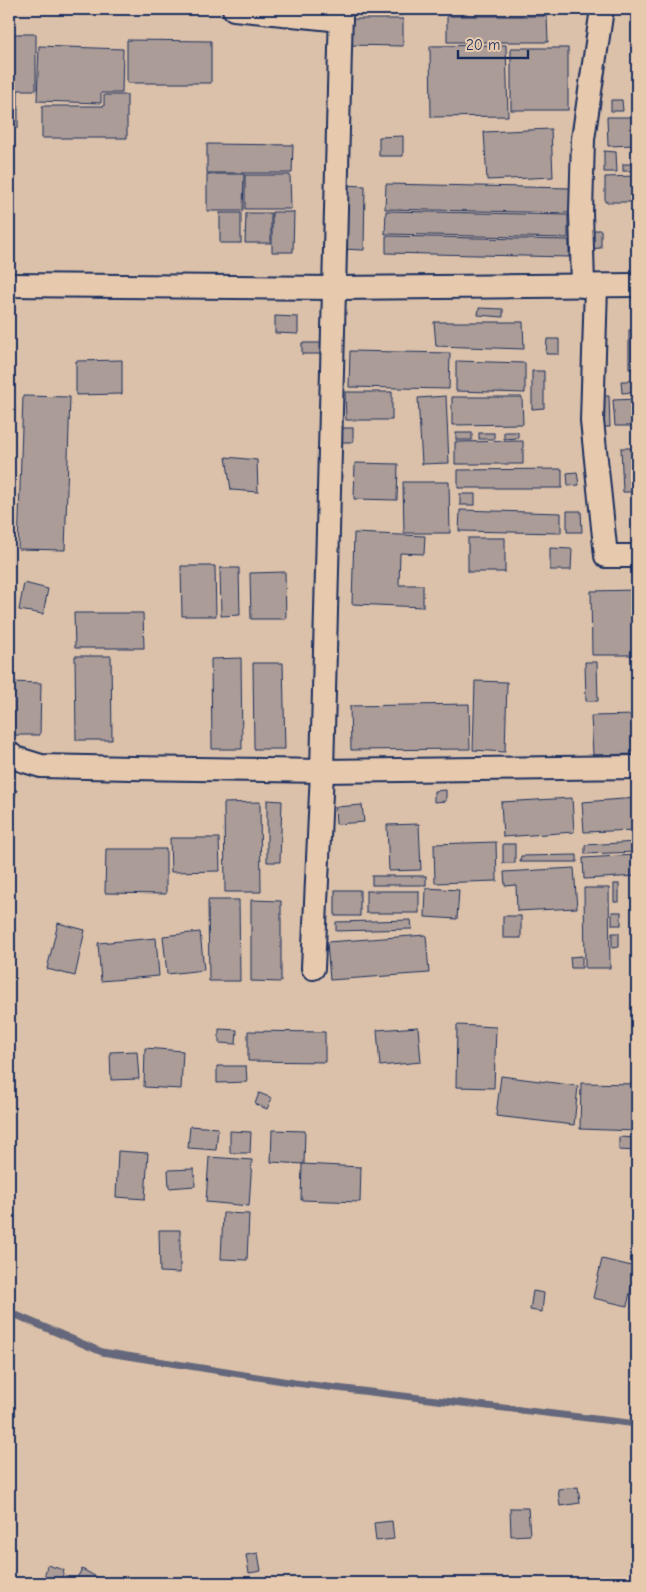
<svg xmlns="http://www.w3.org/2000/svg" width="646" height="1592" font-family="'Comic Neue',sans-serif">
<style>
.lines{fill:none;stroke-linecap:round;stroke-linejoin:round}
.stream{stroke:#65677b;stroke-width:7}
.building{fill:#ab9c97;stroke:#1b2f5e}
.minor-casing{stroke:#1b2f5e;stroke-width:26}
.minor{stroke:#e7caae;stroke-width:22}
</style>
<rect width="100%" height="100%" fill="#dbc1a9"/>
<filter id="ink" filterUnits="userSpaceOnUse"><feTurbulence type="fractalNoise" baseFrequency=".02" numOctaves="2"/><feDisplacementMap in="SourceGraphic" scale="10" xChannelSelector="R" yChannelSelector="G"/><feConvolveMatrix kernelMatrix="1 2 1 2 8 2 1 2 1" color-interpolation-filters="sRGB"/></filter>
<g filter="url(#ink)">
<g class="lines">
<!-- stream -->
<path class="stream" d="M9,1312L102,1352L295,1383L637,1424"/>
</g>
<!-- building -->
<g class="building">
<rect x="354" y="9" width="48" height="6"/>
<rect x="453" y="9" width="96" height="1"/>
<path d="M447,16H547L548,42H447Z"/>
<path d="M346,19H403V46L346,45Z"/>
<path d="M9,34H36V90H18V128H9Z"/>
<path d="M127,40L211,41V83H127Z"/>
<path d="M506,45L508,116L431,117L430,46Z"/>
<path d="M39,46L123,49L122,93H101V103L37,101Z"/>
<rect x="511" y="48" width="57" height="62"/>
<path d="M104,95H127V138H42V106H104Z"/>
<path d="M611,100H622L623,111H611Z"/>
<path d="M607,117H637V145L608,146Z"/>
<path d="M551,129L553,177L487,180L484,132Z"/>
<path d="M403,136V156H379V137Z"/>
<path d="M207,144L293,145L292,173H207Z"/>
<path d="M604,151L616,152L617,172H604Z"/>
<rect x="623" y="164" width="14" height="7"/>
<path d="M207,174H244L243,211H207Z"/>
<path d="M245,175H290L291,209H245Z"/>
<path d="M637,176V202H605V177Z"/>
<path d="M386,184L570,188L569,213L385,209Z"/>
<path d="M343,185L365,186L364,250L341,249Z"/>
<path d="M386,211L568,215V238L385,234Z"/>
<path d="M272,212H294L293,252H272Z"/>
<rect x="220" y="213" width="21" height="30"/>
<path d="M246,213H271V243H245Z"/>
<path d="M587,230H601V248L587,249Z"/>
<path d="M386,236L569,240V257L386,253Z"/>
<path d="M479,308L503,309V317L478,315Z"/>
<path d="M275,316L298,317V334L275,333Z"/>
<path d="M434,322H523L524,349L436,346Z"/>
<rect x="629" y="330" width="8" height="39"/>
<path d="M547,339H559V354H546Z"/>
<rect x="302" y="343" width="21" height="11"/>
<path d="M350,351L450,353L449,389L349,387Z"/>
<path d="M122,360V394L76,395V361Z"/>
<path d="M456,361L525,363V393L456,391Z"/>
<path d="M532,371H544V408L532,409Z"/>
<path d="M621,381H637V392L622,393Z"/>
<path d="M345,392H392V420H346Z"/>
<path d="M23,396L70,397L65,550L18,549Z"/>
<path d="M446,396L449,463L422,464L418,398Z"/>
<path d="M595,396H609L610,427H596Z"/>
<path d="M452,397H522L523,424L452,425Z"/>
<path d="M637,399V426H615L613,400Z"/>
<rect x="341" y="428" width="12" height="14"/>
<path d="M504,432H518V438L504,439Z"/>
<rect x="456" y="433" width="16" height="7"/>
<rect x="479" y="433" width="15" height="6"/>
<path d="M523,441V464H455V442Z"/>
<path d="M621,448H637V492H623Z"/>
<path d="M226,457L257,460L258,492L231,490Z"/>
<path d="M355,463L398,464L397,500L354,499Z"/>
<path d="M562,469V488H458V470Z"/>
<path d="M577,472L579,485L568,486L567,473Z"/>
<path d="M403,482H449L450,533H404Z"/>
<rect x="460" y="494" width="15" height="11"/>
<path d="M460,510L561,513V533L459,531Z"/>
<path d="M567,511H581L582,532H567Z"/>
<path d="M354,533L425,536L424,554L400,553L399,585H423V607L352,604Z"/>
<rect x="468" y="538" width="37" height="34"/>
<path d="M550,548L572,549L571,570H550Z"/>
<path d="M181,566H215L216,616H182Z"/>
<path d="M220,568H239L240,615L221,616Z"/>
<path d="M285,572L286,619H251L250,573Z"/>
<path d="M24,583L48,589L43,614L19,610Z"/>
<path d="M637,590V655H592L591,591Z"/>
<path d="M74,613H143L144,648H75Z"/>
<path d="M75,656H111L112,740H76Z"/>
<path d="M241,658L242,749H212L211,659Z"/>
<path d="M585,662H597L598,701H586Z"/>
<path d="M253,663H283L285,749H254Z"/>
<path d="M475,681L507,682L505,752L473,750Z"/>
<path d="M9,682L41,683L40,735H9Z"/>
<path d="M469,704L470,749L351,750L350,706Z"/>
<path d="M637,715V754L593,755L591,716Z"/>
<path d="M9,789L17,790L13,801H9Z"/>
<path d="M446,790V801L434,802V791Z"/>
<path d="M572,798L574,832L503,837L501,802Z"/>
<path d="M637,798V830L584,832L582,802Z"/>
<path d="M267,800L282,801L280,862H267Z"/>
<path d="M260,802L261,892H225L224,803Z"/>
<path d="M362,805L364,822L336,824L335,807Z"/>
<path d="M419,824L421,870L389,871L387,825Z"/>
<path d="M170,838H219L220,871L171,872Z"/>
<path d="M496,842L497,881L435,883L434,844Z"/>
<path d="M637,842V852L585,854V845Z"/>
<rect x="503" y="844" width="12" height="19"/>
<path d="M106,849H166V894L105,893Z"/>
<path d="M577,855V862H520L521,856Z"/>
<path d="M637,855V876L584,879L583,858Z"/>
<path d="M574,868L577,908L517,911L516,885L505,886L504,872Z"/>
<rect x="372" y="876" width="54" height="9"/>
<rect x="614" y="884" width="5" height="18"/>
<path d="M426,888L459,890L457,919L425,917Z"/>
<path d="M584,888H609L610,968H585Z"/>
<rect x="335" y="890" width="25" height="26"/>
<rect x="366" y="891" width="53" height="22"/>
<path d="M208,900H239L240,981H209Z"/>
<path d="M251,900L281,901V982L251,981Z"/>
<rect x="612" y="912" width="9" height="13"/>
<rect x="503" y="916" width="18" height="22"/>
<path d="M411,920L412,929L336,931V922Z"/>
<path d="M58,923L85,930L75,976L47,969Z"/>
<path d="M200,932L204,970L167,974L163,936Z"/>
<path d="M612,933H619V947L612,948Z"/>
<path d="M426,935L429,973L330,980L327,942Z"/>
<path d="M156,938L159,976L101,981L98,943Z"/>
<path d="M582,956V968H571L570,957Z"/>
<path d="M457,1025L496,1027L494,1088L456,1087Z"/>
<path d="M418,1027L421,1062L380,1066L377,1030Z"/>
<path d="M219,1029L237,1030L236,1044L219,1043Z"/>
<path d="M248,1031L325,1032V1062L248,1061Z"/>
<path d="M145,1048L183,1051L181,1089L144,1087Z"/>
<path d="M137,1051L139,1079L111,1080L110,1052Z"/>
<path d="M217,1066H246L247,1082L217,1083Z"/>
<path d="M501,1076L578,1086L574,1125L496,1116Z"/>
<path d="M581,1083L637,1084V1131L580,1129Z"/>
<path d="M259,1093L272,1098L267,1109L255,1104Z"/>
<path d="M190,1126L218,1128L216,1150L188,1148Z"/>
<path d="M272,1130L305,1131L304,1164L271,1162Z"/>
<path d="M230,1131L251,1132L250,1153H230Z"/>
<path d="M619,1137L637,1138V1151L619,1150Z"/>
<path d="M118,1151L148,1153L145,1199L116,1197Z"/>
<path d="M209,1157L252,1160L249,1206L206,1202Z"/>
<path d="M302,1164L361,1167L360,1202L301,1200Z"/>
<path d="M194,1169L195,1186L169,1188L168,1170Z"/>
<path d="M223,1213L249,1214L247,1260L221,1259Z"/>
<path d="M159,1230H180V1273L160,1272Z"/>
<path d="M602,1259L636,1267L627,1306L593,1298Z"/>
<path d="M533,1291L544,1293L542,1312L530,1310Z"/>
<path d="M578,1487L580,1503L560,1506L558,1489Z"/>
<path d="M510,1508H528L530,1535L511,1536Z"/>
<path d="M392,1521L394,1539L376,1541L374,1523Z"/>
<path d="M258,1553L261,1571L249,1573L246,1555Z"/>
<path d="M47,1565L64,1570L61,1583H43Z"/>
<path d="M82,1569L106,1582L105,1583H74Z"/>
</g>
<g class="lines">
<!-- minor casing -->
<g class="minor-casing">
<g id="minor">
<path d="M234,9L341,20"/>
<path d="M9,285L335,288L637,285"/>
<path d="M583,286L581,212L583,139L602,9"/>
<path d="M596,286L592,421L606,556H637"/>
<path d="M9,753L15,758L41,766L131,768L322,771L637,767"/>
<path d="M313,968L322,771L341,9"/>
</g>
</g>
<!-- minor -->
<use href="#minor" class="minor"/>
</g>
</g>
<!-- margin -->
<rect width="646" height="1592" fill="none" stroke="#e7caae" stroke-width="30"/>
<rect x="15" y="15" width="616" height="1562" fill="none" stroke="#1b2f5e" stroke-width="2" filter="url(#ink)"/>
<!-- scale -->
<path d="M458 50v8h70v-8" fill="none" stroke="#1b2f5e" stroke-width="2.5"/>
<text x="466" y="50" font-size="15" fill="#1b2f5e" stroke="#e7caae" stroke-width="4" paint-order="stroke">20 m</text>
</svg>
